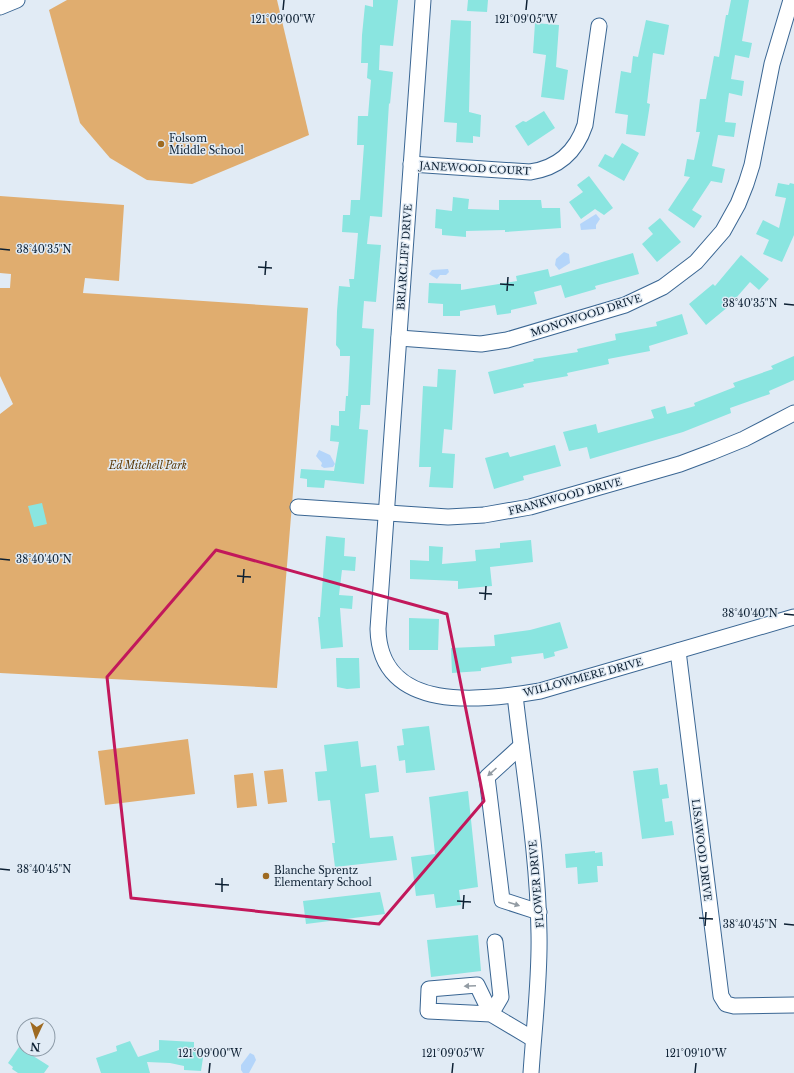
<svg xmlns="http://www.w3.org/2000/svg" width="794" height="1073" font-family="'Libre Baskerville',serif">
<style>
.green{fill:#e0ad6f}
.water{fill:#b4d5fa}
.building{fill:#8ae5e0}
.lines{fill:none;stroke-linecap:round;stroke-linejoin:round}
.minor-casing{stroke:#3a6693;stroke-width:17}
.minor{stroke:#fff;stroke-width:15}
.oneway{fill:#929ba3}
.marked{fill:none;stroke:#c2185b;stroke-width:3;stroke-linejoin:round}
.ticks{fill:none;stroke:#0d2033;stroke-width:1.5}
.poi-dot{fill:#9e6a21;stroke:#e1ebf5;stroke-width:1.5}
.labels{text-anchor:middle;stroke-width:3;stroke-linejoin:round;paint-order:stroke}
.poi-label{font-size:10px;fill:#0d2033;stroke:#e1ebf5;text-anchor:start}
.street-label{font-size:10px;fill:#0d2033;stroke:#e1ebf5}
.park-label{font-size:10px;font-style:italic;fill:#5a3909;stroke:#e1ebf5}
.ticks-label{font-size:10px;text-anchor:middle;fill:#0d2033;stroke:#e1ebf5;stroke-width:3;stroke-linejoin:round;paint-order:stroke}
</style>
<rect width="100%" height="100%" fill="#e1ebf5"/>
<!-- green -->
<g class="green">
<path d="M67,0H277L309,135L192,184L147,180L110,158L80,123L49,10Z"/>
<path d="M0,196L124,205L119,281L85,278L83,293L308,308L277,688L0,673V414L13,404L0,376V288H10L11,274L0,273Z"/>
<path d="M188,739L195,794L105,805L98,751Z"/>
<path d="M283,769L287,802L268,804L264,771Z"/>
<path d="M253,773L257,806L237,808L234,775Z"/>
</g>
<!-- water -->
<g class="water">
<path d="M596,214L600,219L596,225V229L581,230L580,224Z"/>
<path d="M564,252L569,254L570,263L559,270L555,265L556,259Z"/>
<path d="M448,269L449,272L446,275H440L437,279L429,274L432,270Z"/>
<path d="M319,450L330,455L335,464L333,467L324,468L321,466L322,463L316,456Z"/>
<path d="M250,1053L254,1055L256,1060L249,1073H243L241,1070V1065Z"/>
</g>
<!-- building -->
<g class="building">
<path d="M373,0H398L393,46L380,45L379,70L393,72L390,104L389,103L382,217L370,216L367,244L381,245L376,302L364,301L362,328L374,329L370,405H361L359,429L368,430L364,484L325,480L324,488L307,487V479L300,478L301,469L334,471L339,442L330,441L331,425L339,426V411H345L346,396H348L350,356H340V350L336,345L337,311L339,286L350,287L349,279H354L358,233L342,232L343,215H350L351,200H360L364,145H357L358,116H368L371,80L367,78L368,63H361L362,35L365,5L373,7Z"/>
<path d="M468,0H488L487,12L467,11Z"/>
<path d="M731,0H749L742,41L752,43L749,58L735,55L731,79L744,81L742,96L729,93L725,122L736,123L734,137L718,135L712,166L725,169L722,183L711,181L692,210L702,216L694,228L668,210L690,177L684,176L687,159L694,160L700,132H696L700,99H706L714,56L719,57L726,15H728Z"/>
<path d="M451,20L471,21L469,112L481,115L480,137L473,136V143L456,142L457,123L444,122Z"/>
<path d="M646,20L669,25L664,55L653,53L647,103L650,104L645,136L626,134L628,115L615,113L621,71L631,73L633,56L638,57Z"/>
<path d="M535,23L559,25L556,67L568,70L564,100L541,97L546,55L533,53Z"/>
<path d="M544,111L555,128L528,146L515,126L523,121L526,122Z"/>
<path d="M622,143L639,153L624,181L598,166L605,154L613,158Z"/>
<path d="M589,176L613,208L604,215L595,209L581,219L569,202L583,192L577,185Z"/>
<path d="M778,183L789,185L790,183L794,184V235L782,262L763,254L769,240L756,234L763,220L779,228L786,198L775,196Z"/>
<path d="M453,197L469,199L468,209L499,210V200H541L542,208H560L561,228L505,232V230L466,231V237L442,235V229L435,228L436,209L452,211Z"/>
<path d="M660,218L681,242L657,262L642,244L653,234L648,228Z"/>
<path d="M633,253L639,274L595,286L596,289L565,298L561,285L534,292L537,304L511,310V313L497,315L495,305L460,311V316H443V304L428,303L429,283L461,284V290L517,281L516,276L548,269L550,277Z"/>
<path d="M741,255L769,279L759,290L750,282L729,306L706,325L689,304L713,284L715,286Z"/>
<path d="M682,314L688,334L649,346L650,351L608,359L609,364L567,373L568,376L523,384L524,387L494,394L488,372L534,361L533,359L578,352L577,349L616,340L615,334L657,326L656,322Z"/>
<path d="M794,356V380L769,391L770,394L730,408L731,413L683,432L590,459L587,447L569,451L563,432L596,424L598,433L654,418L651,410L665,406L667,414L695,406L694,403L735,387L733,383L773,369L771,366Z"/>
<path d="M438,369L456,370L452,430L444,429L442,453L455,454L453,488L429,487L431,467H419L423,386L437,387Z"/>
<path d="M555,445L561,466L523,476L524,480L494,489L485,458L508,452L510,457Z"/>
<path d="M42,503L47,524L34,527L28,506Z"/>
<path d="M326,536L345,538L344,556L356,557L355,571L342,570L339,595L353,596L352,609L340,608L343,647L321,649L318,617H320Z"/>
<path d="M531,540L533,562L490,567L492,586L458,589V581L410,579V560L429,561V546L443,547L442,564L476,561L475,550L500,548V543Z"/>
<path d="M409,618L439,619L438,650H409Z"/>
<path d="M560,622L568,648L554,652L555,656L544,659L543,653L511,657L512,663L481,668V671L452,673L451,648L495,646L494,635L530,630Z"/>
<path d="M336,658H359L360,688L347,689L337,687Z"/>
<path d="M429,726L435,770L406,773L405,760L399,761L397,746L404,745L402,729Z"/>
<path d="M358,741L361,767L376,765L379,792L365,794L370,838L393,836L397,860L335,867L332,843H335L330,800L318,801L315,772L327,771L324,745Z"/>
<path d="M658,768L660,785L667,784L669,798L662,799L665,822L672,821L674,835L642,839L633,771Z"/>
<path d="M468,791L478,887L459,890L461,905L436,908L434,894L416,896L411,857L435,854L429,797Z"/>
<path d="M595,851V853L602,852L603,866H597L598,882L578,884L577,867L566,868L565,854Z"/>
<path d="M380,892L385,914L306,924L303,901Z"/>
<path d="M478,935L481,971L431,977L427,940Z"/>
<path d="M159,1040L194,1042V1050L204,1051L201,1071L184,1070V1066L170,1063L147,1062L150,1073H101L96,1058L117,1051L116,1046L130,1041L138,1057L159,1050Z"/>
<path d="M19,1047L49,1066L44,1073H18L12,1069L13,1067L8,1063Z"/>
</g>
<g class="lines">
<!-- minor casing -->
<g class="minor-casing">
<g id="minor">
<path d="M423,0L378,629C380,714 482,701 540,691L794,617"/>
<path d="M0,7L17,0"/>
<path d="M411,164L530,172C558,168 576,152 585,125L599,26"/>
<path d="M399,338L481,344L507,340L625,305L663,287L696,262L723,231L738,204L746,184L752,165L772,64L791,0"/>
<path d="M298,507L448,517L484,515L530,507L680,464L712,452L744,439L794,413"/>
<path d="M678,651L721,996L726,1004L734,1006L794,1005"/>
<path d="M515,695C524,775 538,854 539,934C540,980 534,1027 531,1073"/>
<path d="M521,746L487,777L502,900L539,912"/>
<path d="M491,1014L477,985L429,989L428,1011L491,1014L533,1039"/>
<path d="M491,1014L501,997L495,942"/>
</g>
</g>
<!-- minor -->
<use href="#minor" class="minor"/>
</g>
<!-- one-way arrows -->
<defs><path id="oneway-solid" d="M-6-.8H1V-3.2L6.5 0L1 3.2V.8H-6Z"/></defs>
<g class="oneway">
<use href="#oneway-solid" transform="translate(492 772) rotate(138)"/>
<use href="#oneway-solid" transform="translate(514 904) rotate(18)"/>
<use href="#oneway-solid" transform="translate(470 986) rotate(177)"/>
</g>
<!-- marked area -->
<path class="marked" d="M216,550L447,614L484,801L379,924L131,898L107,677Z"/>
<!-- ticks -->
<path class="ticks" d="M283,10L284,0M526,10L527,0M0,249L10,250M258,267L272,268M265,275L266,261M500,284L514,285M507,291L508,277M784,304L794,305M0,559L10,560M237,576L251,577M243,583L244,569M479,593L492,594M485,600L486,586M784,614L794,615M0,869L10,870M215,884L229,885M222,892V878M457,901L471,902M463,909L464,895M699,918L713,919M784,924L794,925M705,926L706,912M209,1073L210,1063M452,1073L453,1063M695,1073L696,1063"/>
<!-- markers -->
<g class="poi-dot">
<circle cx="161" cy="144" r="4"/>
<circle cx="266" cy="876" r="4"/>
</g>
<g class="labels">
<!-- poi labels -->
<g class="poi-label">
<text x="169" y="142">Folsom<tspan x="169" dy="12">Middle School</tspan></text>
<text x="274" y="874">Blanche Sprentz<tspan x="274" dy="12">Elementary School</tspan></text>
</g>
<!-- street labels -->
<g class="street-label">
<text transform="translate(475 168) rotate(3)" y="4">JANEWOOD COURT</text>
<text transform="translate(404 257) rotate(-86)" y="4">BRIARCLIFF DRIVE</text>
<text transform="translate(586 315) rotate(-18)" y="4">MONOWOOD DRIVE</text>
<text transform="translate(565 496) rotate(-15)" y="4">FRANKWOOD DRIVE</text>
<text transform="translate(583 677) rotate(-15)" y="4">WILLOWMERE DRIVE</text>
<text transform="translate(702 850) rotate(83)" y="4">LISAWOOD DRIVE</text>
<text transform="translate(536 884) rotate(-95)" y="4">FLOWER DRIVE</text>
</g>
<!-- park labels -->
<g class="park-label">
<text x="148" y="469">Ed Mitchell Park</text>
</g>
</g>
<g class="ticks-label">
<text x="283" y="23">121°09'00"W</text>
<text x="526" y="23">121°09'05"W</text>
<text x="44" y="253">38°40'35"N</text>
<text x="750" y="307">38°40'35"N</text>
<text x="44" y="563">38°40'40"N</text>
<text x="750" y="617">38°40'40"N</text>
<text x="44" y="873">38°40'45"N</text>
<text x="750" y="928">38°40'45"N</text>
<text x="210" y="1057">121°09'00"W</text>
<text x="453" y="1057">121°09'05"W</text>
<text x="696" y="1057">121°09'10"W</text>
</g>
<!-- north arrow -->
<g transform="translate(36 1037) rotate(184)"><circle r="19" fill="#e1ebf5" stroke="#8c9aa7"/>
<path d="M0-3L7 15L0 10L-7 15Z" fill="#9e6a21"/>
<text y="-6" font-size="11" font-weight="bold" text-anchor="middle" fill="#0d2033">N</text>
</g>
</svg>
